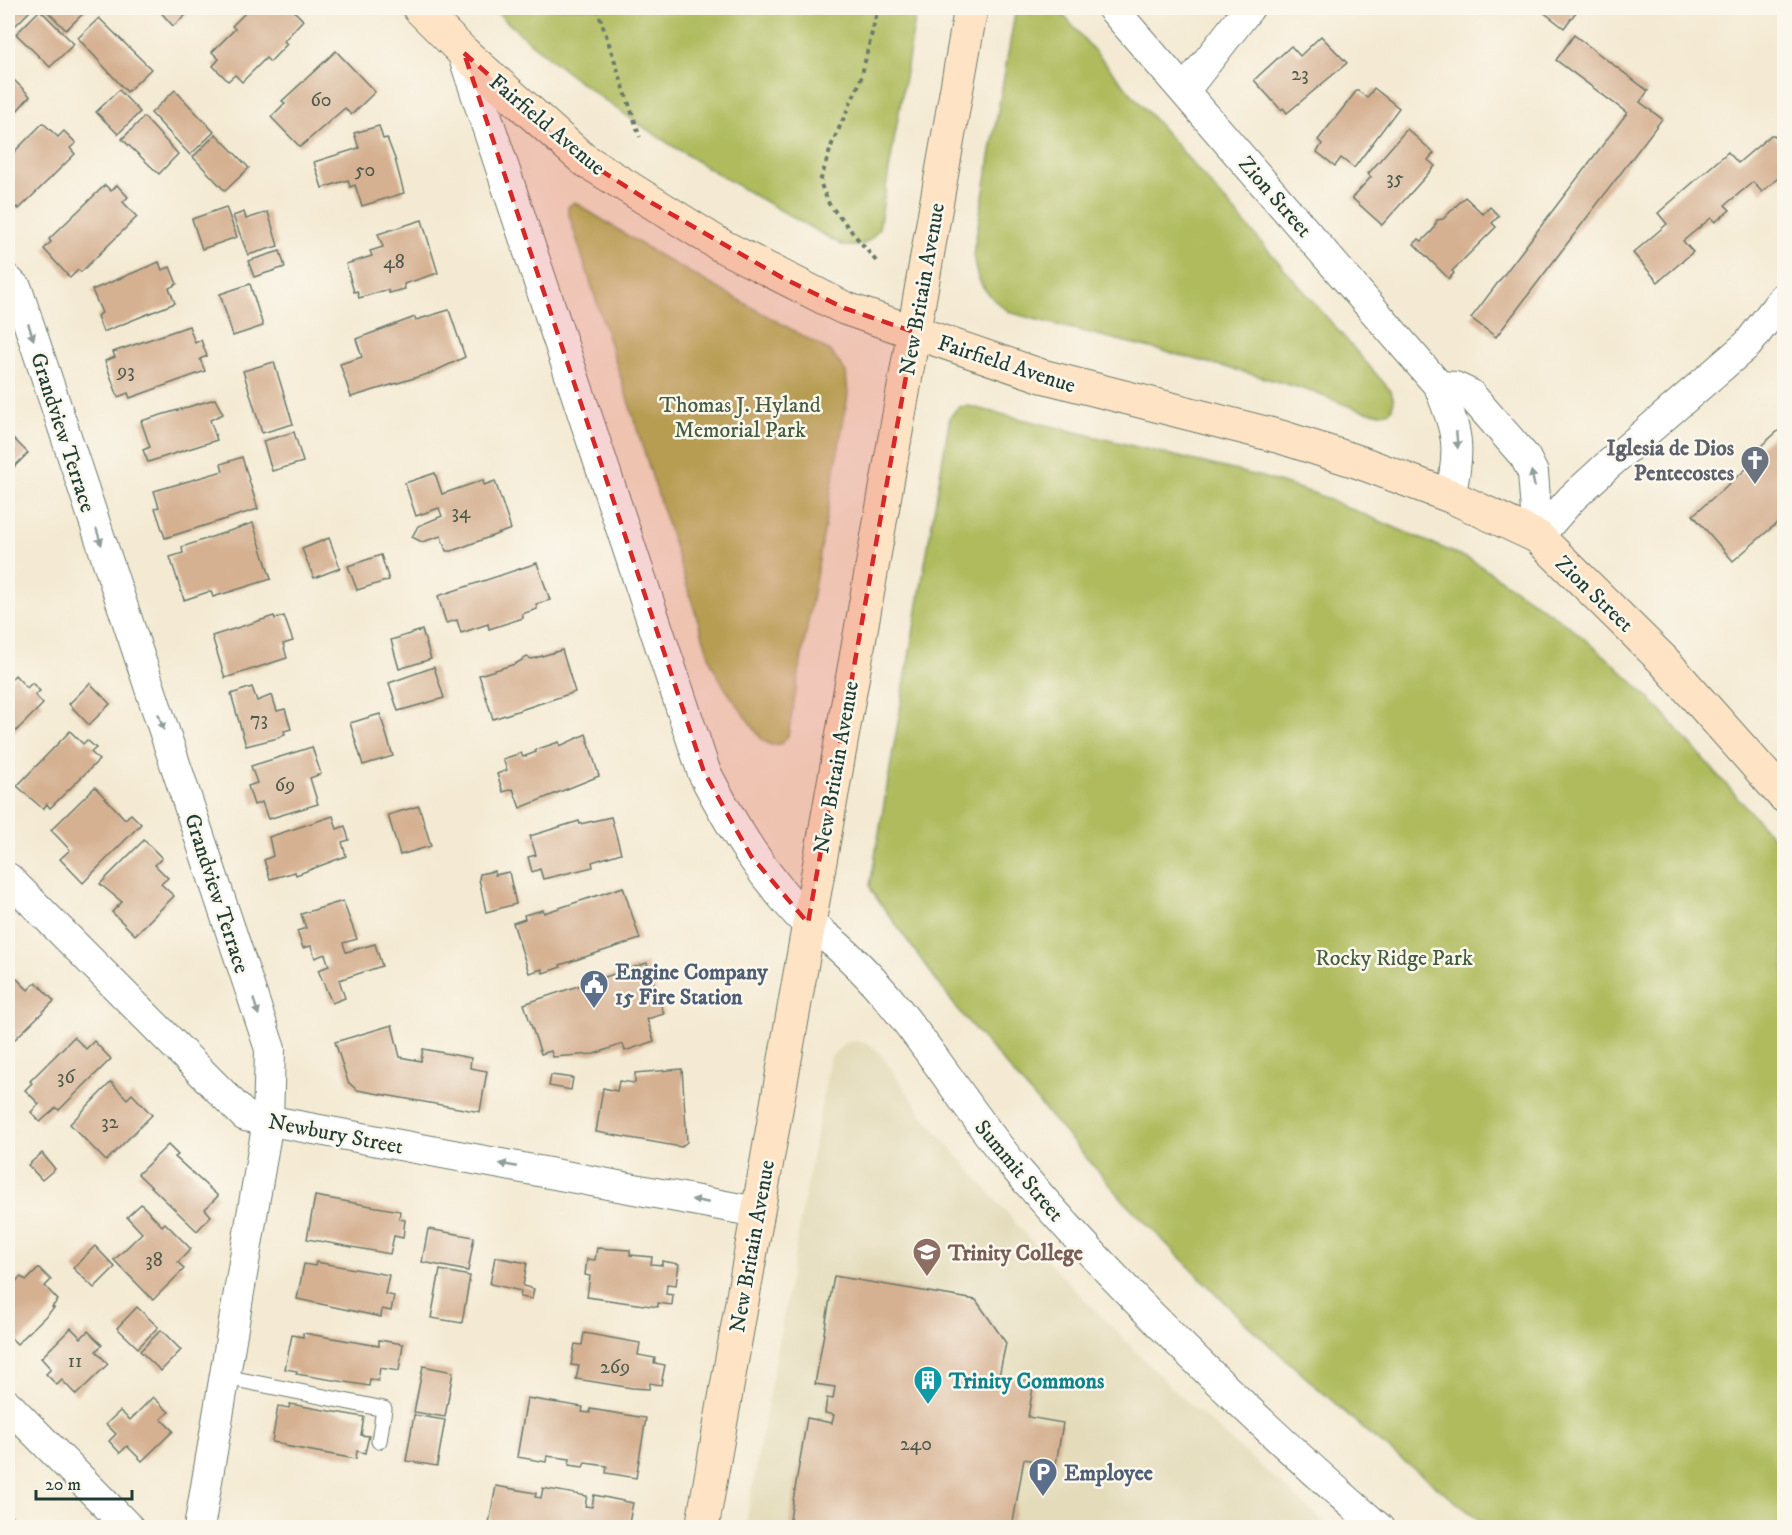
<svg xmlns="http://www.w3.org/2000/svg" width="1792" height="1535" font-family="'IM FELL DW Pica',serif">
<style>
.built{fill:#e3dbba}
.green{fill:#afbb5d;stroke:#677c48;stroke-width:1.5}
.building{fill:#d5b091}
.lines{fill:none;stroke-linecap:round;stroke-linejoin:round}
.service-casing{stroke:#6a7a6c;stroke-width:17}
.minor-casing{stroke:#6a7a6c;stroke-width:32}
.tertiary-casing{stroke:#6a7a6c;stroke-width:35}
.secondary-casing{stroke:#6a7a6c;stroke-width:35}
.path{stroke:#6a7a6c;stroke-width:4;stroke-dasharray:4.5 4.5;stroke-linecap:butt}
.service{stroke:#fff;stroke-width:15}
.minor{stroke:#fff;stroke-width:30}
.tertiary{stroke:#fff;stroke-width:33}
.secondary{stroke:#fee4c5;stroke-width:33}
.oneway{fill:#8f9e9a}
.marked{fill:#d62828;fill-opacity:0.2;stroke:#d62828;stroke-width:4.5;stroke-dasharray:12 8;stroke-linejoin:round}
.labels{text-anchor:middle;stroke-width:5;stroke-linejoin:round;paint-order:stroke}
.number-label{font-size:20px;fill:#4c5a4b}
.street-label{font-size:22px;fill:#1f3d34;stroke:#fbf7ec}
.park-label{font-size:22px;fill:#435c3e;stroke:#fbf7ec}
.worship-label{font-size:22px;font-weight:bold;fill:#5b616d;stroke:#fbf7ec;text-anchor:end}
.service-label{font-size:22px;font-weight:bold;fill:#4e5e75;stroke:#fbf7ec;text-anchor:start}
.education-label{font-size:22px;font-weight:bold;fill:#785e54;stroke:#fbf7ec;text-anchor:start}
.culture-label{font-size:22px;font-weight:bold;fill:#0d838f;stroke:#fbf7ec;text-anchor:start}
</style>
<rect width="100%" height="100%" fill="#fbf7ec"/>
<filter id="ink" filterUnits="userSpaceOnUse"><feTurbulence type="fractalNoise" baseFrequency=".0167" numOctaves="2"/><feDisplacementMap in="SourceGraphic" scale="12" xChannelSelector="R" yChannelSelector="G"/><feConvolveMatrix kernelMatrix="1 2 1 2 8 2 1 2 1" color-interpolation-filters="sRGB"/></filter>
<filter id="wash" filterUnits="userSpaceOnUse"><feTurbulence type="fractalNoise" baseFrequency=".008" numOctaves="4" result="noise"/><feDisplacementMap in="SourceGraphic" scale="24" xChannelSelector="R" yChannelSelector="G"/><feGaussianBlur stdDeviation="1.35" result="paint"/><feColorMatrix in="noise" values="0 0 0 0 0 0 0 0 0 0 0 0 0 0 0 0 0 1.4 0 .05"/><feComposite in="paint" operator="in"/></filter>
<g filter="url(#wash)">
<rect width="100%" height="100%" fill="#f4ead3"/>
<!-- built -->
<path class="built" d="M854,1041L869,1044L881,1054L922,1114L1054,1268L1176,1392L1330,1527L745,1528L830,1057L845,1043Z"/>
<!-- green -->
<g class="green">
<path d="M492,8H917L879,228C870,244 860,249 842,245C719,177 594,105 492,8Z"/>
<path d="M1016,8H1057L1391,391L1394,401L1391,410C1376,422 1327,396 1309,391C1211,360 1110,340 1012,313C986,298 972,278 974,248Z"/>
<path d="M574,202L655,253L830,351L846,372L848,395L788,736L781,744L771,745L762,740L725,688L712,665L568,212V207Z"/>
<path d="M968,406L1262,477L1316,494L1473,561L1568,625L1612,662L1653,702L1784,850V1527H1488L1368,1433L1243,1321L1125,1202L958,1010L872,892L870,886L950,417L958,407Z"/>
</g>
<g id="blocks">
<!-- building -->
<g class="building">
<path d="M8,8H33L14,27L8,21Z"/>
<path d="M44,8H89L66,30Z"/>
<path d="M157,8H194L173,26Z"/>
<path d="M250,8L254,11L257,8H291L303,20L284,41L287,44L270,62L266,58L242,82L235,75L228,81L213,66L219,59L212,52L235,29L232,26Z"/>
<path d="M1538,8H1579L1564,28Z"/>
<path d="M40,10L74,44L50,67L16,34Z"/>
<path d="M99,18L151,69L127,92L78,38Z"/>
<path d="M1574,35L1648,91L1640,102L1662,119L1496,337L1471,318L1627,113L1556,60Z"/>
<path d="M1321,36L1347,63L1287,113L1283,108L1281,110L1254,80L1291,46L1300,56Z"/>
<path d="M336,51L375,92L351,115L345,108L300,147L271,117L285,103L282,101Z"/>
<path d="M8,74L30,96L8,121Z"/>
<path d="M1374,88L1399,108L1354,168L1341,158L1335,166L1317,152L1322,144L1318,140L1357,90L1367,98Z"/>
<path d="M119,90L140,112L118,134L96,112Z"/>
<path d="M175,90L214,132L190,155L151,113Z"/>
<path d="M144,117L178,154L159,174L122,139Z"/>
<path d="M43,123L58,137L64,131L76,143L70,148L75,154L19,209L17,207L10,214L8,212V158Z"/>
<path d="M379,126L383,139L387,138L395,159L404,193L362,206L355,185L350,187L348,180L322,188L314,162L359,148L354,133Z"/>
<path d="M1407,129L1434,153L1428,160L1435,166L1382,225L1352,198L1371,177L1368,174Z"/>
<path d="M216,134L249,168L225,191L193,157Z"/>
<path d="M1771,135H1774L1784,147V173L1762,192L1753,182L1725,205L1730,210L1715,222L1711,218L1683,241L1693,252L1658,282L1633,253L1667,224L1658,213L1728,152L1738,163Z"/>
<path d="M105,185L111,191L117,185L128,197L123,202L137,217L81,272L78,270L70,278L44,249L51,242L49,239Z"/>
<path d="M1465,197L1483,214L1490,207L1499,216L1492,223L1496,227L1452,271L1454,273L1449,279L1414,244L1419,239L1422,241L1433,230L1437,220L1443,219Z"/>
<path d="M226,207L237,237L202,249L192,219Z"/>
<path d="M244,212L246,219L268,212L278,246L248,255L233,216Z"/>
<path d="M422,220L438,273L404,284L405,289L389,293L388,290L382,291L359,298L357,291L354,292L346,264L372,256L370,251L383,247L378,234Z"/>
<path d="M280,251L285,267L254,277L248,261Z"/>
<path d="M159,262L162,270L170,267L177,284L169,288L175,303L103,332L97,316L102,313L92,290Z"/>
<path d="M250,284L263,326L233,336L220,294Z"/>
<path d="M449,310L465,357L431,373L351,397L340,364L362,357L356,339L415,317L416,320Z"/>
<path d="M189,326L195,343L201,340L207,356L200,359L205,371L130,398L128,393L118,397L105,361L115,357L113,352Z"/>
<path d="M274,362L293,424L262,433L243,371Z"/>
<path d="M215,399L223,414L210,420L217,440L148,462L143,450L150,447L141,421Z"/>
<path d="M1784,426V517L1733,561L1693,515L1760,457L1755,451Z"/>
<path d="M294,432L303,462L272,471L263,441Z"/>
<path d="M8,433L28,453L8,473Z"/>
<path d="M242,457L258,509L165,538L155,508L159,507L154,491L223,471L221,464Z"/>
<path d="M435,473L442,494L483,480L484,485L495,481L511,529L452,551H446L441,536L422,542L412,537L418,526L442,516L439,508L416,516L405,483Z"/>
<path d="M253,523L271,579L213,597L211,591L184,600L170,557L183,553L182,547Z"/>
<path d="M329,538L340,568L314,578L302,549Z"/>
<path d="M381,555L389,580L357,590L348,566Z"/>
<path d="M537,563L550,600L536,604L537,609L522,614L523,618L489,629L488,624L461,633L457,620L446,623L438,596Z"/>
<path d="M274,616L275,619L284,616L293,641L283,644L287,658L225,678L212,636Z"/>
<path d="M422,630L431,659L399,669L391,640Z"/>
<path d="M562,650L575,692L493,719L479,675L515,664L527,657L532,659Z"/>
<path d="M434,667L444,698L398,711L389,683Z"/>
<path d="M15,675L27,688L32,683L40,691L35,695L43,704L8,739V683Z"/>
<path d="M90,683L110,704L89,725L69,704Z"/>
<path d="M252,687L257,701L272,695L277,711L285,709L291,729L284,731L285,734L278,738L246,746L231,694Z"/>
<path d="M380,714L393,756L363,765L350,723Z"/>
<path d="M70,731L83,744L87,740L96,748L91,752L99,760L50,808L47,804L43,809L17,786Z"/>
<path d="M586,734L599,776L520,808L513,789L503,792L497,774L507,770L503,759L521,753L523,757L536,752L535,750L559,742L560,746Z"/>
<path d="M312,747L321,774L310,778L318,804L268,819L262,802L254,805L248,786L257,783L251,766Z"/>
<path d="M95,787L125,819L131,814L141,824L83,883L60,859L70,850L51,830Z"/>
<path d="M419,806L431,846L400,855L388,815Z"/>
<path d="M333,816L337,829L345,826L349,840L342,842L346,856L296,875L295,872L270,879L264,860L273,856L269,837Z"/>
<path d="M611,817L621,853L592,862L593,867L543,879L540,869L532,872L528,857L536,855L530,836L579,821L580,824Z"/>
<path d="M144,840L162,858L155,865L168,878L161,884L174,896L135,935L112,912L122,902L100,884Z"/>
<path d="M494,871L495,875L509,872L516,904L486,912L479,879L480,874Z"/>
<path d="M623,887L640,939L560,965L561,967L543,973L542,969L529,973L513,923L525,919L524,915L543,910L544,913Z"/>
<path d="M343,901L357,939L343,943L346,952L375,944L382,966L339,980L345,998L332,1003L318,970L329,966L325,954L315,958L311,946L303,948L297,931L306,928L301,914Z"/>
<path d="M647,963L664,1014L647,1019L654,1041L625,1051L623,1044L594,1054L553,1057L551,1051L541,1054L524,1004Z"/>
<path d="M16,978L28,990L36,982L54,1001L8,1046V985Z"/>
<path d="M392,1025L400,1057L421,1061L423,1049L471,1058L470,1068L487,1071L480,1112L357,1090L348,1082L335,1042Z"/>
<path d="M74,1037L86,1049L94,1041L111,1059L59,1110L56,1108L40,1122L31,1112L39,1104L25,1090L32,1083L30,1081Z"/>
<path d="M682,1069L687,1142L681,1147L596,1132L603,1088L617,1091L619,1081L635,1083V1073Z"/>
<path d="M551,1075L573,1078L571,1090L549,1086Z"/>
<path d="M111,1082L127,1099L132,1094L152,1115L106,1161L70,1124Z"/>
<path d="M168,1145L178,1155L175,1157L218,1196L205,1209L211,1216L197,1231L138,1174Z"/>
<path d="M42,1153L55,1169L42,1180L28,1165Z"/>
<path d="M315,1196L400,1211L399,1219L405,1220L403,1238L394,1236L390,1254L307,1239Z"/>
<path d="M141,1204L162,1226L165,1223L191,1249L178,1262L184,1269L153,1300L114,1260L142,1233L127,1217Z"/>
<path d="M428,1229L474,1237L468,1271L422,1262Z"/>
<path d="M95,1246L115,1267L94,1288L73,1268Z"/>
<path d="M597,1248L630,1250V1255L652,1257L651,1264L662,1265V1261L679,1264L676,1285L667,1284L666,1294L673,1295L672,1305L658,1303V1307L587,1297L590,1276L585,1275L587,1259L595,1260Z"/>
<path d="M495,1257L527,1263L523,1286L534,1289L532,1299L520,1297L521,1291L490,1284Z"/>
<path d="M316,1262L389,1275L385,1294L394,1296L391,1311L382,1309L381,1317L297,1299L304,1264L315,1266Z"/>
<path d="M39,1268L51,1280L45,1286L58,1300L52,1307L54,1308L17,1344L8,1335L10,1293L8,1290L20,1277L27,1280Z"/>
<path d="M440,1270L470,1276L462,1323L431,1318Z"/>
<path d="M834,1276L976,1300L1006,1343L999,1376L1034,1382L1028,1417L1063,1423L1056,1464L1024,1459L1012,1528H804L789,1525L807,1418L832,1423L834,1415L825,1413L827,1398L833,1399L835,1387L815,1384Z"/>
<path d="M137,1307L158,1327L138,1348L117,1328Z"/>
<path d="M71,1328L81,1338L88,1331L102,1345L96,1351L108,1364L76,1395L62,1380L57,1385L46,1374L51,1369L41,1358Z"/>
<path d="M161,1330L181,1350L161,1371L140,1351Z"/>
<path d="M303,1333L379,1346V1340L403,1344L399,1371L380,1368L378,1381L370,1379L369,1386L296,1374L297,1371L285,1369L292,1335L303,1337Z"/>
<path d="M584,1333L640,1343L638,1355L655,1358L654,1363L665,1365L661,1385L650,1383L649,1389L632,1388L576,1379L579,1366L571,1365L575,1344L582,1345Z"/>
<path d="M423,1366L453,1372L445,1417L414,1412Z"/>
<path d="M153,1397L169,1412L161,1419L173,1431L142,1461L127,1446L120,1453L109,1441L116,1434L106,1424L120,1411L130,1420Z"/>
<path d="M527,1398L583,1407L582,1412L590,1413V1409L646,1418L636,1478L606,1473L607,1466L585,1463L583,1467L569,1465L570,1459L547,1456L546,1462L517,1457Z"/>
<path d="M290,1404L364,1417L361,1435L369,1436L365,1453L357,1451L356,1459L285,1446V1444L272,1442L278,1406L289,1408Z"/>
<path d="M414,1415L445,1420L437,1466L406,1461Z"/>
<path d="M496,1486L536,1493L535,1497L541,1498L543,1488L587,1496L585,1506L592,1507L594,1495L633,1503L628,1528H488Z"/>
<path d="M10,1514L22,1526L19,1528H8V1517Z"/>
</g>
</g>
</g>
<g filter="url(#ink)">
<use href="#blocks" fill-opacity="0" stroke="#6a7a6c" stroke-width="1.5"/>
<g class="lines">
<!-- service casing -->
<g class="service-casing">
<path id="service" d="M225,1377L384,1409L379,1441"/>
</g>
<!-- minor casing -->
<g class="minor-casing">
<g id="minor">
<path d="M1112,8L1439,386C1457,432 1462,446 1450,496"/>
<path d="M1185,90L1249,8"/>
<path d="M8,280L17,289L270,1049L268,1121L199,1528"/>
<path d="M1439,386L1455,387L1470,394L1525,457L1533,473L1538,537"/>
<path d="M1538,537L1571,499L1608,465L1748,344L1784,297"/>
<path d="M8,878L245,1116L757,1212"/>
<path d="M808,923C897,984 949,1090 1018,1171C1128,1299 1251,1417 1379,1528"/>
<path d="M8,1405L129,1528"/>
</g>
</g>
<!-- tertiary casing -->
<g class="tertiary-casing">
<path id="tertiary" d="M464,53L704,772C734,830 762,876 808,923"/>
</g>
<!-- secondary casing -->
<g class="secondary-casing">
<g id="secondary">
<path d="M419,8L464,53L583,159L722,246L844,308L1042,376L1281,437L1359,462L1450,496L1538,537L1663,660L1784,796"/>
<path d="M702,1528L971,8"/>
</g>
</g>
<!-- path -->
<g class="path">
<path d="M597,8L640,137"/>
<path d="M876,261L829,204L820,182L832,144L860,82L878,8"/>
</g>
<!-- service -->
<use href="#service" class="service"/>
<!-- minor -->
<use href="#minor" class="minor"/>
<!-- tertiary -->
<use href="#tertiary" class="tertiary"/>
<!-- secondary -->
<use href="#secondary" class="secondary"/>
</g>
<!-- one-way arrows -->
<defs><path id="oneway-solid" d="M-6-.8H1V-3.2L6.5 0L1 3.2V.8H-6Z" transform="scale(1.5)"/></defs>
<g class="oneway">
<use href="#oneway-solid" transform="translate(31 332) rotate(72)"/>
<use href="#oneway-solid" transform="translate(1457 440) rotate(85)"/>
<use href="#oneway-solid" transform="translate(1533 479) rotate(-102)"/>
<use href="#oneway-solid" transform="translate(99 537) rotate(72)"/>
<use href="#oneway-solid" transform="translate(161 722) rotate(72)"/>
<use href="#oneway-solid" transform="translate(256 1007) rotate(72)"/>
<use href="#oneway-solid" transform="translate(508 1165) rotate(-169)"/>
<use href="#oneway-solid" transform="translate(700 1201) rotate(-169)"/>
</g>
</g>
<!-- marked area -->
<path class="marked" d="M464,53L583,159L652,203L781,277L844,308L914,332L808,923L751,856L704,772Z"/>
<!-- icons -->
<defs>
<g id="church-pin" transform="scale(1.5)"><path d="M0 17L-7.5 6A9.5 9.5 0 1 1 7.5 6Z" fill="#6b7280" stroke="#fbf7ec"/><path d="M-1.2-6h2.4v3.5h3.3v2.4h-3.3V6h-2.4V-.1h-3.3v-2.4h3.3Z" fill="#fff"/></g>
<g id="civic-pin" transform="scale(1.5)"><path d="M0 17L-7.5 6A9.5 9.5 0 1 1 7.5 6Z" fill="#5c6f8a" stroke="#fbf7ec"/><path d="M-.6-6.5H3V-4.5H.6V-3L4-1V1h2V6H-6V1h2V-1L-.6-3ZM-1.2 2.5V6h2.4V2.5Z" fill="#fff"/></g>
<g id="university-pin" transform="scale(1.5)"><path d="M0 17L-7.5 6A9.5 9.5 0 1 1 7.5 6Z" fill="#8d6e63" stroke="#fbf7ec"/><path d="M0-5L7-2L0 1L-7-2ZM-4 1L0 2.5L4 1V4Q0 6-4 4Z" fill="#fff"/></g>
<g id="building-pin" transform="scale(1.5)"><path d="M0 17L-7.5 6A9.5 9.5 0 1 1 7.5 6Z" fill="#0f9aa8" stroke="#fbf7ec"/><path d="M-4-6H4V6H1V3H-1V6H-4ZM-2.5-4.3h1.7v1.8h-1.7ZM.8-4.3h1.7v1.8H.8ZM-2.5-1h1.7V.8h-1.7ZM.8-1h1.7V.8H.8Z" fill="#fff"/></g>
<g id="parking-pin" transform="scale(1.5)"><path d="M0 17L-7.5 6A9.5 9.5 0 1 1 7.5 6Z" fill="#5c6f8a" stroke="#fbf7ec"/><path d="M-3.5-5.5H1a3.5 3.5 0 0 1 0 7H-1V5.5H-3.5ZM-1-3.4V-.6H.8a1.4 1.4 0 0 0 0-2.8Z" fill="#fff"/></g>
</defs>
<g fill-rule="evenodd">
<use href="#church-pin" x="1755" y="460"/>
<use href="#civic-pin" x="594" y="984"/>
<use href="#university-pin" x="927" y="1252"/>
<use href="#building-pin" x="928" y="1380"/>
<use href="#parking-pin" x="1043" y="1472"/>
</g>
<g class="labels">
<!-- number labels -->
<g class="number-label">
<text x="1300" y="80">23</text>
<text x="321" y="106">60</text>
<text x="365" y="176">50</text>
<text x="1395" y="184">35</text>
<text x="394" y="268">48</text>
<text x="126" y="377">93</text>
<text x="461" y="518">34</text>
<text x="259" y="725">73</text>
<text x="285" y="791">69</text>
<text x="66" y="1083">36</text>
<text x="110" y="1128">32</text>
<text x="154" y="1266">38</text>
<text x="75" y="1367">11</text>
<text x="615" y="1373">269</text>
<text x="916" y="1450">240</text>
</g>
<!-- street labels -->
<g class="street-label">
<text transform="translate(548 124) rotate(40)" y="8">Fairfield Avenue</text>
<text transform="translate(1276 196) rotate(49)" y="8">Zion Street</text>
<text transform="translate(921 289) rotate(-80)" y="8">New Britain Avenue</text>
<text transform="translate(1007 363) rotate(18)" y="8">Fairfield Avenue</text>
<text transform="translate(64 432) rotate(72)" y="8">Grandview Terrace</text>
<text transform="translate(1595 593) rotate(44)" y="8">Zion Street</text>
<text transform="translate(835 767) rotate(-80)" y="8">New Britain Avenue</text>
<text transform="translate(218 893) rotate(72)" y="8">Grandview Terrace</text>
<text transform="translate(336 1133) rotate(11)" y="8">Newbury Street</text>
<text transform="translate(1020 1170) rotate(50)" y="8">Summit Street</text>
<text transform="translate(751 1246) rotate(-80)" y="8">New Britain Avenue</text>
</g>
<!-- park labels -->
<g class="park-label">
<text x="740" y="412">Thomas J. Hyland<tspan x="740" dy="25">Memorial Park</tspan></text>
<text x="1394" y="965">Rocky Ridge Park</text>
</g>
<!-- worship labels -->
<g class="worship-label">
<text x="1734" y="455">Iglesia de Dios<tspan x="1734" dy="25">Pentecostes</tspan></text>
</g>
<!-- service labels -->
<g class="service-label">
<text x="615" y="979">Engine Company<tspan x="615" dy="25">15 Fire Station</tspan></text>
<text x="1064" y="1480">Employee</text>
</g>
<!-- education labels -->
<g class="education-label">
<text x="948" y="1260">Trinity College</text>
</g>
<!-- culture labels -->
<g class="culture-label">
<text x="949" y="1388">Trinity Commons</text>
</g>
</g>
<!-- margin -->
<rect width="1792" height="1535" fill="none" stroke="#fbf7ec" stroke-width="30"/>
<!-- scale -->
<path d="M36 1490v9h96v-9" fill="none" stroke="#1f3d34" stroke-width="3"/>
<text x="45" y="1490" font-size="18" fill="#1f3d34" stroke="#fbf7ec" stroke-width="4.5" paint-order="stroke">20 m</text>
</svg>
